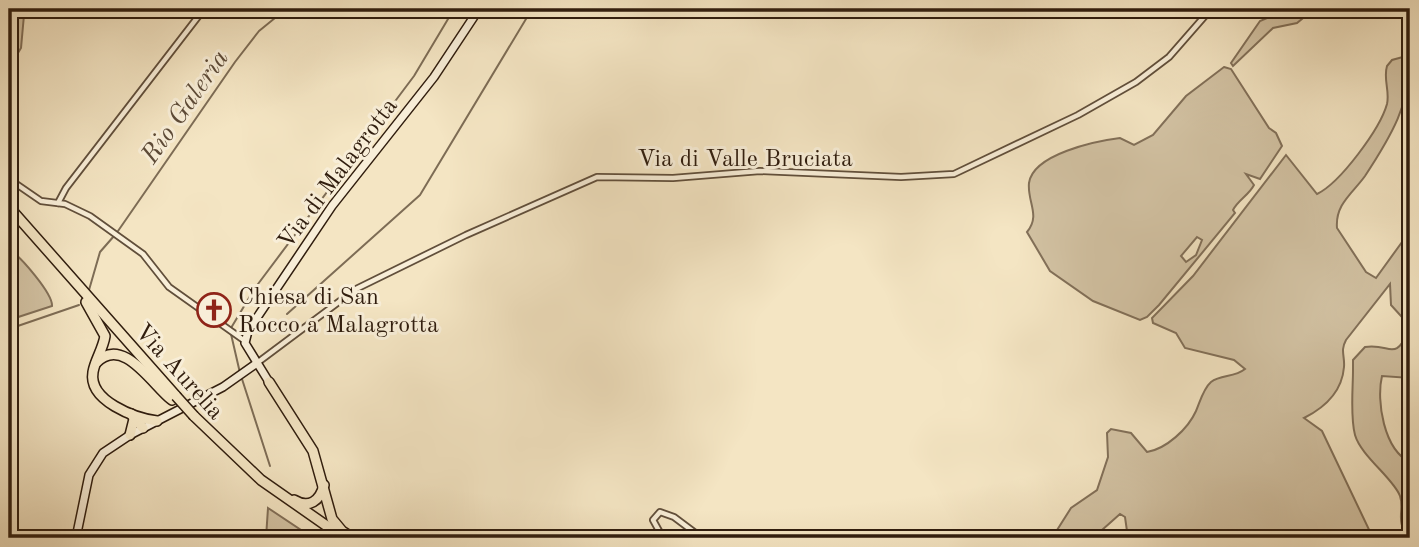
<svg xmlns="http://www.w3.org/2000/svg" width="1419" height="547" font-family="'Old Standard TT',serif">
<style>
.green{fill:#d3c3a4;stroke:#827059;stroke-width:2;fill-rule:evenodd}
.lines{fill:none;stroke-linecap:round;stroke-linejoin:round}
.stream{stroke:#7d6c55;stroke-width:2}
.street-casing{stroke:#614f3b;stroke-width:8}
.secondary-casing{stroke:#301d0e;stroke-width:10}
.highway-casing{stroke:#301d0e;stroke-width:12}
.street{stroke:#f8eed8;stroke-width:4.5}
.secondary{stroke:#f8eed8;stroke-width:7}
.highway{stroke:#f4e5c3;stroke-width:9}
.highway-bridge-casing{stroke:#301d0e;stroke-width:12;stroke-linecap:butt}
.highway-bridge{stroke:#f4e5c3;stroke-width:9}
.labels{text-anchor:middle;stroke-width:6;stroke-linejoin:round;paint-order:stroke}
.street-label{font-size:24px;fill:#301d0e;stroke:#f8eed8}
.poi-label{font-size:24px;fill:#301d0e;stroke:#f8eed8;text-anchor:start}
.water-label{font-size:26px;font-style:italic;fill:#5d4b38;stroke:#f8eed8}
</style>
<rect width="100%" height="100%" fill="#f4e5c3"/>
<filter id="stains"><feTurbulence type="fractalNoise" baseFrequency=".00286" numOctaves="4"/><feColorMatrix values="0 0 0 0 .2 0 0 0 0 .09 0 0 0 0 .02 0 0 0 .5 -.17"/></filter>
<radialGradient id="worn" r=".72"><stop offset=".6" stop-color="#630" stop-opacity="0"/><stop offset="1" stop-color="#630" stop-opacity=".3"/></radialGradient>
<!-- green -->
<g class="green">
<path d="M9,9H18L24,15L21,48L9,68Z"/>
<path d="M59,9H107L106,15C88,21 76,17 59,9Z"/>
<path d="M1289,9H1314L1297,23L1273,28L1233,66L1231,63L1260,21Z"/>
<path d="M1410,55C1412,102 1390,138 1365,176C1353,193 1335,204 1337,228L1366,272L1376,278L1410,231V326L1391,305L1390,284L1346,340C1340,351 1345,356 1344,367C1342,392 1324,408 1304,418L1322,431L1373,538H1147V535L1128,538L1125,517L1120,514L1093,538H1052L1071,508L1097,490L1108,457L1107,433L1111,429L1131,433L1147,452C1166,449 1188,429 1196,411C1200,402 1203,389 1211,382C1221,374 1234,378 1245,369L1234,360L1185,348L1176,333L1153,323L1152,318L1193,276L1286,155L1317,194C1340,183 1380,129 1387,104C1390,91 1383,79 1387,66L1392,60Z"/>
<path d="M1224,67L1231,69L1269,128L1276,133L1282,146L1260,179L1246,174L1254,185C1249,195 1238,200 1233,210L1235,213L1159,305L1147,317L1140,320L1093,301L1050,271L1027,232C1041,215 1027,202 1029,183C1033,154 1096,141 1120,138L1134,145L1153,135L1186,96ZM1197,237L1202,240L1196,255L1186,262L1181,256Z"/>
<path d="M10,250C21,257 53,294 52,306L9,320Z"/>
<path d="M1410,330V378L1382,376C1376,401 1384,450 1410,462V535C1394,524 1405,510 1400,496C1394,479 1361,456 1355,435C1350,416 1353,390 1353,370V360L1365,347C1392,343 1393,363 1410,330Z"/>
<path d="M268,508L313,538H266Z"/>
</g>
<g class="lines">
<!-- stream -->
<g class="stream">
<path d="M118,231L235,62L259,31L286,9"/>
<path d="M89,290L100,252L114,236"/>
<path d="M287,314L420,195L532,9"/>
<path d="M231,328L255,288L414,76L454,9"/>
<path d="M9,329L79,305"/>
<path d="M231,334L240,373"/>
<path d="M242,379L270,466"/>
</g>
<!-- street casing -->
<g class="street-casing">
<g id="street">
<path d="M9,179L41,201L65,204L90,216L143,254L169,287L245,341"/>
<path d="M58,203L66,188L204,9"/>
<path d="M257,363L356,289L466,235L597,177L673,178L760,171L901,177L954,174L1078,115L1136,82L1169,57L1211,9"/>
<path d="M663,538L653,520L660,512L674,517L702,538"/>
</g>
</g>
<!-- secondary casing -->
<g class="secondary-casing">
<g id="secondary">
<path d="M269,382L245,343L248,331L332,206L434,77L479,9"/>
<path d="M76,538L89,475L103,453L130,435L223,387L257,363"/>
</g>
</g>
<!-- highway casing -->
<g class="highway-casing">
<g id="highway">
<path d="M9,207L176,396"/>
<path d="M86,302L105,336C103,349 95,360 93,372C88,401 135,418 157,421"/>
<path d="M96,363C123,334 153,386 172,400"/>
<path d="M269,382L313,451L332,519L342,531L353,538"/>
<path d="M131,414L143,428"/>
<path d="M194,416L261,480L344,538"/>
<path d="M130,435L134,419"/>
<path d="M294,500C309,509 320,501 324,485"/>
</g>
</g>
<!-- street -->
<use href="#street" class="street"/>
<!-- secondary -->
<use href="#secondary" class="secondary"/>
<!-- highway -->
<use href="#highway" class="highway"/>
<!-- highway-bridge casing -->
<g class="highway-bridge-casing">
<path id="highway-bridge" d="M176,396L194,416"/>
</g>
<!-- highway-bridge -->
<use href="#highway-bridge" class="highway-bridge"/>
</g>
<!-- icons -->
<defs>
<g id="church-ring" transform="scale(1.75)"><circle r="9.5" fill="#f8eed8" stroke="#8f2418" stroke-width="1.5"/><path d="M-1.2-6h2.4v3.5h3.3v2.4h-3.3V6h-2.4V-.1h-3.3v-2.4h3.3Z" fill="#8f2418"/></g>
</defs>
<g fill-rule="evenodd">
<use href="#church-ring" x="214" y="310"/>
</g>
<g class="labels">
<!-- street labels -->
<g class="street-label">
<text x="745" y="166">Via di Valle Bruciata</text>
<text transform="translate(337 173) rotate(-53)" y="8">Via di Malagrotta</text>
<text transform="translate(180 371) rotate(48)" y="8">Via Aurelia</text>
</g>
<!-- poi labels -->
<g class="poi-label">
<text x="238" y="304">Chiesa di San<tspan x="238" dy="28">Rocco a Malagrotta</tspan></text>
</g>
<!-- water labels -->
<g class="water-label">
<text transform="translate(184 106) rotate(-55)" y="9">Rio Galeria</text>
</g>
</g>
<!-- margin -->
<rect width="1419" height="547" fill="none" stroke="#f4e5c3" stroke-width="35"/>
<rect x="10" y="10" width="1398" height="526" fill="none" stroke="#301d0e" stroke-width="3.5"/>
<rect x="18" y="18" width="1384" height="512" fill="none" stroke="#301d0e" stroke-width="2"/>
<rect width="100%" height="100%" filter="url(#stains)"/>
<rect width="100%" height="100%" fill="url(#worn)"/>
</svg>
